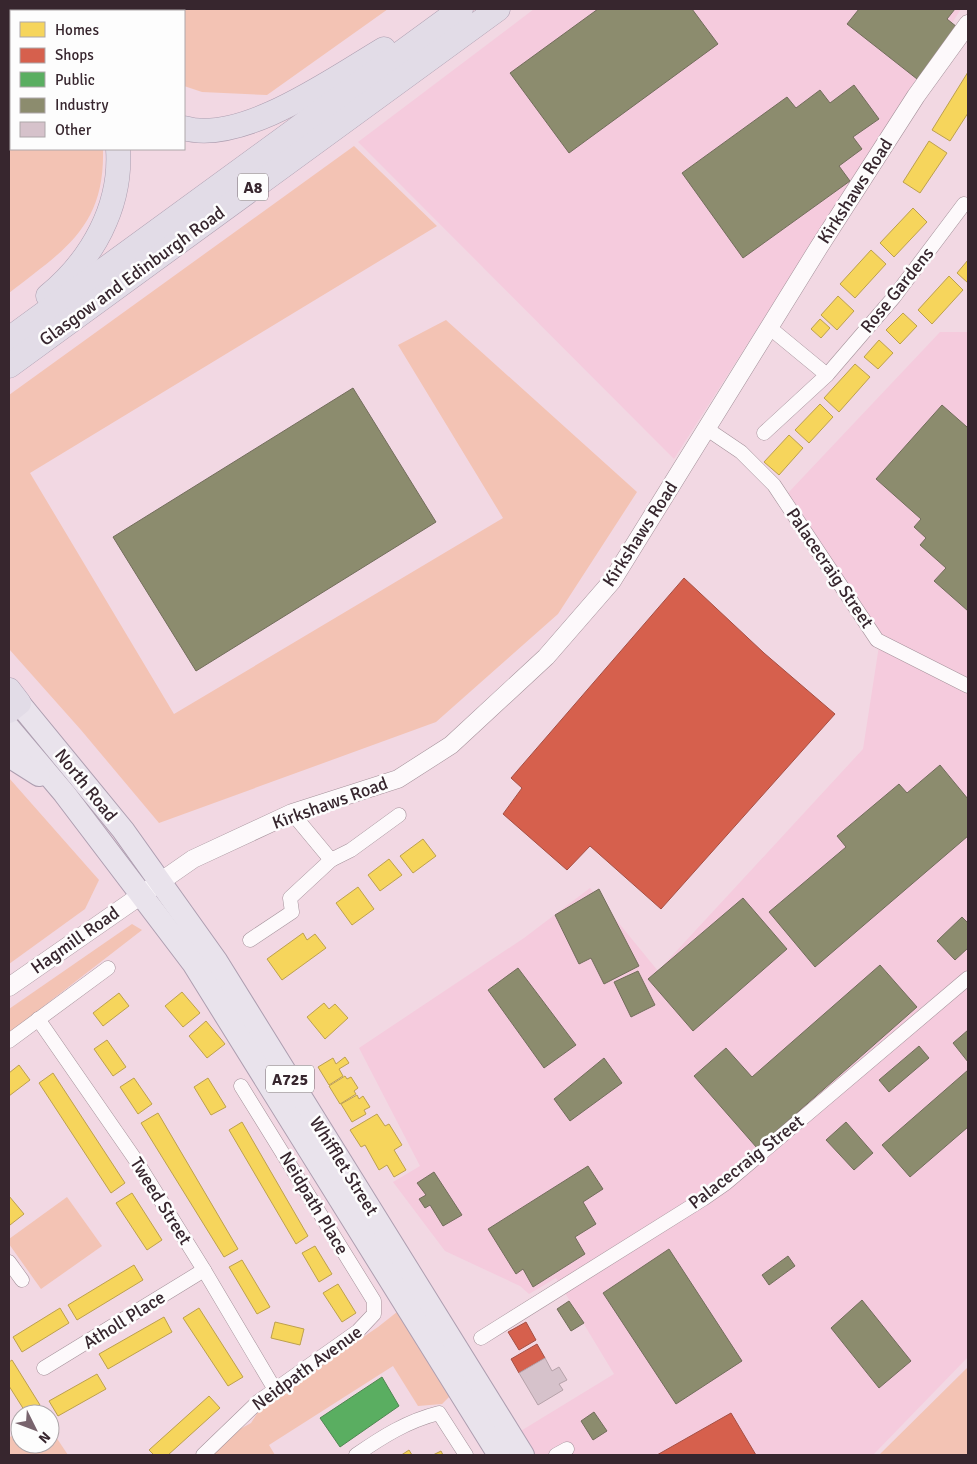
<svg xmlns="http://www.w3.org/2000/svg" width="977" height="1464" font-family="Signika,sans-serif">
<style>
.built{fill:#f5cbdd}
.green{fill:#f3c3b4}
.homes{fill:#f6d55c;stroke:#bda04e}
.shops{fill:#d6604d;stroke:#a64f44}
.public{fill:#5aae61;stroke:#508552}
.industry{fill:#8c8c6e;stroke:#726d5b}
.building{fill:#d6c2cb;stroke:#b6a2aa}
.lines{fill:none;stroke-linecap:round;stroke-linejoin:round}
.minor-casing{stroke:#a4919a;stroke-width:15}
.tertiary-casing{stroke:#a4919a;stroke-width:19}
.primary-casing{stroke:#ad9eb0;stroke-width:24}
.trunk-casing{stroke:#ad9eb0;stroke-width:25}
.minor{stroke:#fdf9fb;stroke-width:14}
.tertiary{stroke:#fdf9fb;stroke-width:18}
.primary{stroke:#e9e3ec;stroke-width:22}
.trunk{stroke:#e2dce7;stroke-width:24}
.labels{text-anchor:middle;stroke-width:5;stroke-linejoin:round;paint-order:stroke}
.shield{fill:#fdfdfd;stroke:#72666c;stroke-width:1}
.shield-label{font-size:16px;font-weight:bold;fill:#37262e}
.street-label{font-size:18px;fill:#37262e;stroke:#fdfdfd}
</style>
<rect width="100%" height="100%" fill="#f2d8e3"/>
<!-- built -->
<g class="built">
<path d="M534,9H961L674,459L358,142Z"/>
<path d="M940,332H968V1357L873,1455H534L519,1432L614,1374L556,1278L529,1294L520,1286L445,1251L393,1182L420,1166L359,1048L524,938L590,888L658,971L863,749L881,633L788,493Z"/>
</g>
<!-- green -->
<g class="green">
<path d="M40,9H108L104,11H48Z"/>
<path d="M128,9H388L267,95L202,92L184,86V11H125Z"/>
<path d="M9,51H11V149H103C105,227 64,250 9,293Z"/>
<path d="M354,146L437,226L30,473L174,714L503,518L398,345L446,320L637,492L558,614L436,722L159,823L81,730L9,649V395Z"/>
<path d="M9,778L99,880L85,909L9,964Z"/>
<path d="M132,924L142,930L9,1033V1009Z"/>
<path d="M67,1197L102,1246L41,1289L9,1244V1239Z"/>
<path d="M397,1312L451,1395L442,1404L418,1406L393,1366L269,1445L275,1455H213L240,1429L251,1423L258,1412L281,1393L378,1327Z"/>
<path d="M968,1367V1455H879Z"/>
<path d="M50,1428L68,1455H9V1437L20,1434V1444H50Z"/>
</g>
<!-- homes -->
<g class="homes">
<path d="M968,72V113L950,141L932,130Z"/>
<path d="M929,141L947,153L920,193L903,182Z"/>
<path d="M913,208L927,222L894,257L880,243Z"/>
<path d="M871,250L886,264L855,298L840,284Z"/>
<path d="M968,260V283L957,273Z"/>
<path d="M949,276L963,290L932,324L918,310Z"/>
<path d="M838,296L854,311L837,330L821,315Z"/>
<path d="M903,313L917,326L900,344L886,330Z"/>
<path d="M820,319L830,328L821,338L811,329Z"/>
<path d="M879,340L893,353L878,369L864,357Z"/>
<path d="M855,364L870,377L839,412L824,398Z"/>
<path d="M820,404L833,417L809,443L795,430Z"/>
<path d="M789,435L803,448L779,475L764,462Z"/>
<path d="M423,839L436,856L413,873L400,856Z"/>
<path d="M389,859L402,875L380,891L368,875Z"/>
<path d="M358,887L374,909L352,925L336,903Z"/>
<path d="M303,933L307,940L315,934L326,948L282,980L267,959Z"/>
<path d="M182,992L200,1013L183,1027L165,1006Z"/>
<path d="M119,993L129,1006L103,1026L93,1013Z"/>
<path d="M324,1003L329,1009L335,1004L348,1018L325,1039L307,1017Z"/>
<path d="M206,1021L225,1044L207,1058L189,1036Z"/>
<path d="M107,1040L126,1067L113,1076L94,1049Z"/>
<path d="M345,1057L349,1063L339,1069L343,1076L329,1085L318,1067L333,1058L336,1064Z"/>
<path d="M19,1065L30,1080L9,1096V1073Z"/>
<path d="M53,1073L125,1183L111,1193L39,1083Z"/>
<path d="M345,1076L347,1079L351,1077L358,1088L354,1091L356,1094L340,1104L329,1086Z"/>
<path d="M134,1078L152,1104L138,1114L120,1087Z"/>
<path d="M208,1078L226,1107L211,1115L194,1087Z"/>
<path d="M357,1095L359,1099L363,1096L370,1107L364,1110L366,1114L352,1122L341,1104Z"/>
<path d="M158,1113L238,1249L224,1257L141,1123Z"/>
<path d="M377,1114L385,1126L389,1124L402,1145L394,1150L406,1170L394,1177L387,1165L379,1170L365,1145L361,1147L350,1130Z"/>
<path d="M242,1122L308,1236L296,1244L229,1130Z"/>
<path d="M132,1193L162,1240L147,1250L116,1203Z"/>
<path d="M9,1196L24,1214L10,1225L9,1223Z"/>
<path d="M315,1246L332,1274L319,1282L302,1253Z"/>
<path d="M242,1260L270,1307L257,1314L229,1267Z"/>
<path d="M134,1265L143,1280L77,1320L68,1305Z"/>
<path d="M338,1284L356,1313L342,1322L323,1293Z"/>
<path d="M60,1308L69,1323L22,1352L13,1337Z"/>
<path d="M199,1308L243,1377L228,1386L183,1318Z"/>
<path d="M164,1317L172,1332L108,1369L99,1354Z"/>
<path d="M275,1322L304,1329L300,1345L271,1338Z"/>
<path d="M12,1360L40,1405L26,1413L9,1386V1362Z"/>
<path d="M97,1374L106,1389L58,1416L49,1401Z"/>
<path d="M209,1396L220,1408L168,1455H154L149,1450Z"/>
<path d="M409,1450L412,1455H401L403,1454Z"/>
<path d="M441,1451L443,1455H433Z"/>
</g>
<!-- shops -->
<g class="shops">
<path d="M684,578L764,653L835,714L661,909L590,846L567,870L503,814L522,788L511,778Z"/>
<path d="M526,1322L536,1340L519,1350L508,1332Z"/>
<path d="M537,1344L545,1358L519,1373L511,1359Z"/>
<path d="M731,1413L756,1455H657Z"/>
</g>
<!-- public -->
<path class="public" d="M382,1377L399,1406L340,1447L320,1418Z"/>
<!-- industry -->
<g class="industry">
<path d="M598,9H692L718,44L569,153L510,73Z"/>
<path d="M859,9H955L947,19L957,27L917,79L847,24Z"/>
<path d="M854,85L879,119L853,137L862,149L839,166L850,181L743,258L682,173L787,97L796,108L820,90L830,103Z"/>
<path d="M353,388L436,522L196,671L113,537Z"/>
<path d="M942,405L967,427L968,426V611L934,581L946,568L920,545L926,538L914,527L921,519L876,479Z"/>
<path d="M940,765L968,799V836L815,967L769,912L846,847L837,836L899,784L907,793Z"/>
<path d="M599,889L639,966L604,984L591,958L579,964L555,915Z"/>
<path d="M743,898L787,949L693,1031L648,979Z"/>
<path d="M962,917L968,923V948L955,960L937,941Z"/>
<path d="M880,965L917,1007L757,1148L694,1076L726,1048L752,1077Z"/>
<path d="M518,968L576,1045L544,1068L488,990Z"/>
<path d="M638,971L655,1005L631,1017L614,982Z"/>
<path d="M968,1030V1062L953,1043Z"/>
<path d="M919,1046L929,1058L889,1092L879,1080Z"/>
<path d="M604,1058L622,1083L570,1121L554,1099Z"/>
<path d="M968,1070V1127L910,1177L882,1145Z"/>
<path d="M846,1122L873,1153L854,1170L826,1140Z"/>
<path d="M588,1166L603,1189L583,1202L596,1224L575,1237L585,1254L533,1287L523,1269L516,1274L488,1229Z"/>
<path d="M434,1172L462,1215L443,1226L430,1205L425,1208L419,1199L426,1195L417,1183Z"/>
<path d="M669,1249L742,1361L676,1404L603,1293Z"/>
<path d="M788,1256L795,1266L769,1285L762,1275Z"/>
<path d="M862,1300L911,1361L879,1388L831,1328Z"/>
<path d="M569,1301L584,1323L571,1331L557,1309Z"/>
<path d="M594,1412L607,1431L593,1440L581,1421Z"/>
</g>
<!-- building -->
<path class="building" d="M545,1358L552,1371L559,1367L567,1380L559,1384L563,1390L538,1405L519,1373Z"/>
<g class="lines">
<!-- minor casing -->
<g class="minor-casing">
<g id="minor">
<path d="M770,328L827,375L894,297L964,204"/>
<path d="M707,429L741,452L774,485L877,640L968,686"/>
<path d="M764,433L827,375"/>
<path d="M292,813L331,860L351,850L399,815"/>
<path d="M250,940L292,912L290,898L331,860"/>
<path d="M38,1019L135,1159L204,1270L274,1388"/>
<path d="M9,1041L108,968"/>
<path d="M9,1262L22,1280"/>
<path d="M481,1338L703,1199L726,1183L968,978"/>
<path d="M44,1368L204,1270"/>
<path d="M203,1455L259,1401L358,1331L374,1314V1301L241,1086"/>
<path d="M356,1455C382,1437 407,1421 439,1413L466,1455"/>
<path d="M556,1455L567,1449"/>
</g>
</g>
<!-- tertiary casing -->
<g class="tertiary-casing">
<path id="tertiary" d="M9,987L193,859L292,813L398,779L451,745L546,657L612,581L819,247L916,96L968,24"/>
</g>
<!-- primary casing -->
<g class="primary-casing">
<g id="primary">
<path d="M19,703L123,830L217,962L523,1455"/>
<path d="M9,728L64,793L193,963L499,1455"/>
<path d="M9,756L39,775"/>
</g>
</g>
<!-- trunk casing -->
<g class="trunk-casing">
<g id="trunk">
<path d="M9,28L11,29"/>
<path d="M184,128C242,145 335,78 384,49"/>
<path d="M48,296C92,260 122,206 118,149"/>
<path d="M9,339L461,9"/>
<path d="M9,366L498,9"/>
<path d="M9,690L19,703L9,711"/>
</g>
</g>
<!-- minor -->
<use href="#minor" class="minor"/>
<!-- tertiary -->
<use href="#tertiary" class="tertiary"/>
<!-- primary -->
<use href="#primary" class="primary"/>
<!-- trunk -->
<use href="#trunk" class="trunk"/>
</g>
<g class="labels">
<!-- shield labels -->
<g class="shield">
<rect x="238" y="173.5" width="30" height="27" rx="4"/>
<rect x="266" y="1065.5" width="48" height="27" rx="4"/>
</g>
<g class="shield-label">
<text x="253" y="193">A8</text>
<text x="290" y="1085">A725</text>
</g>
<!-- street labels -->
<g class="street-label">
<text transform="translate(855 191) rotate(-57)" y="6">Kirkshaws Road</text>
<text transform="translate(132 276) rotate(-36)" y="6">Glasgow and Edinburgh Road</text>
<text transform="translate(897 290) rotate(-51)" y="6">Rose Gardens</text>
<text transform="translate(640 534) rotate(-57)" y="6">Kirkshaws Road</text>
<text transform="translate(830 568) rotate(56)" y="6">Palacecraig Street</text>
<text transform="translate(86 785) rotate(51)" y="6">North Road</text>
<text transform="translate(330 803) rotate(-20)" y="6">Kirkshaws Road</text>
<text transform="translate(75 940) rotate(-35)" y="6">Hagmill Road</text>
<text transform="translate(746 1162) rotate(-38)" y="6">Palacecraig Street</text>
<text transform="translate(344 1166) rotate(58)" y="6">Whifflet Street</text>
<text transform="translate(161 1201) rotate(58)" y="6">Tweed Street</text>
<text transform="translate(314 1203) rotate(59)" y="6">Neidpath Place</text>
<text transform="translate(124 1320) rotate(-32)" y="6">Atholl Place</text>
<text transform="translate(307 1368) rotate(-36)" y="6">Neidpath Avenue</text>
</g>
</g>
<!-- border -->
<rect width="977" height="1464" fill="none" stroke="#37262e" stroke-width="20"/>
<!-- legend -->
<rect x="10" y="10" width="175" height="140" fill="#fdfdfd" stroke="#aea7aa"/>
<rect x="20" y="22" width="25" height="15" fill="#f6d55c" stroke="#aea7aa"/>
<text x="55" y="35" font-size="15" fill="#37262e">Homes</text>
<rect x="20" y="48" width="25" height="15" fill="#d6604d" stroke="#aea7aa"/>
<text x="55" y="60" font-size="15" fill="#37262e">Shops</text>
<rect x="20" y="72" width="25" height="15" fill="#5aae61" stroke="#aea7aa"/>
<text x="55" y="85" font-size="15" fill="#37262e">Public</text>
<rect x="20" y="98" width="25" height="15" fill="#8c8c6e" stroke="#aea7aa"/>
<text x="55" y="110" font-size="15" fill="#37262e">Industry</text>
<rect x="20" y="122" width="25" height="15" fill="#d6c2cb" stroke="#aea7aa"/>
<text x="55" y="135" font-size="15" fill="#37262e">Other</text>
<!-- north arrow -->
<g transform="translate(35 1429) rotate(132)"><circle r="24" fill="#fdfdfd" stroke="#aea7aa"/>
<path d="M0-4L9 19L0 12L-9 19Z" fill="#78646d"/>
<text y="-8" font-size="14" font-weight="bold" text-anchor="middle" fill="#37262e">N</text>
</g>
</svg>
